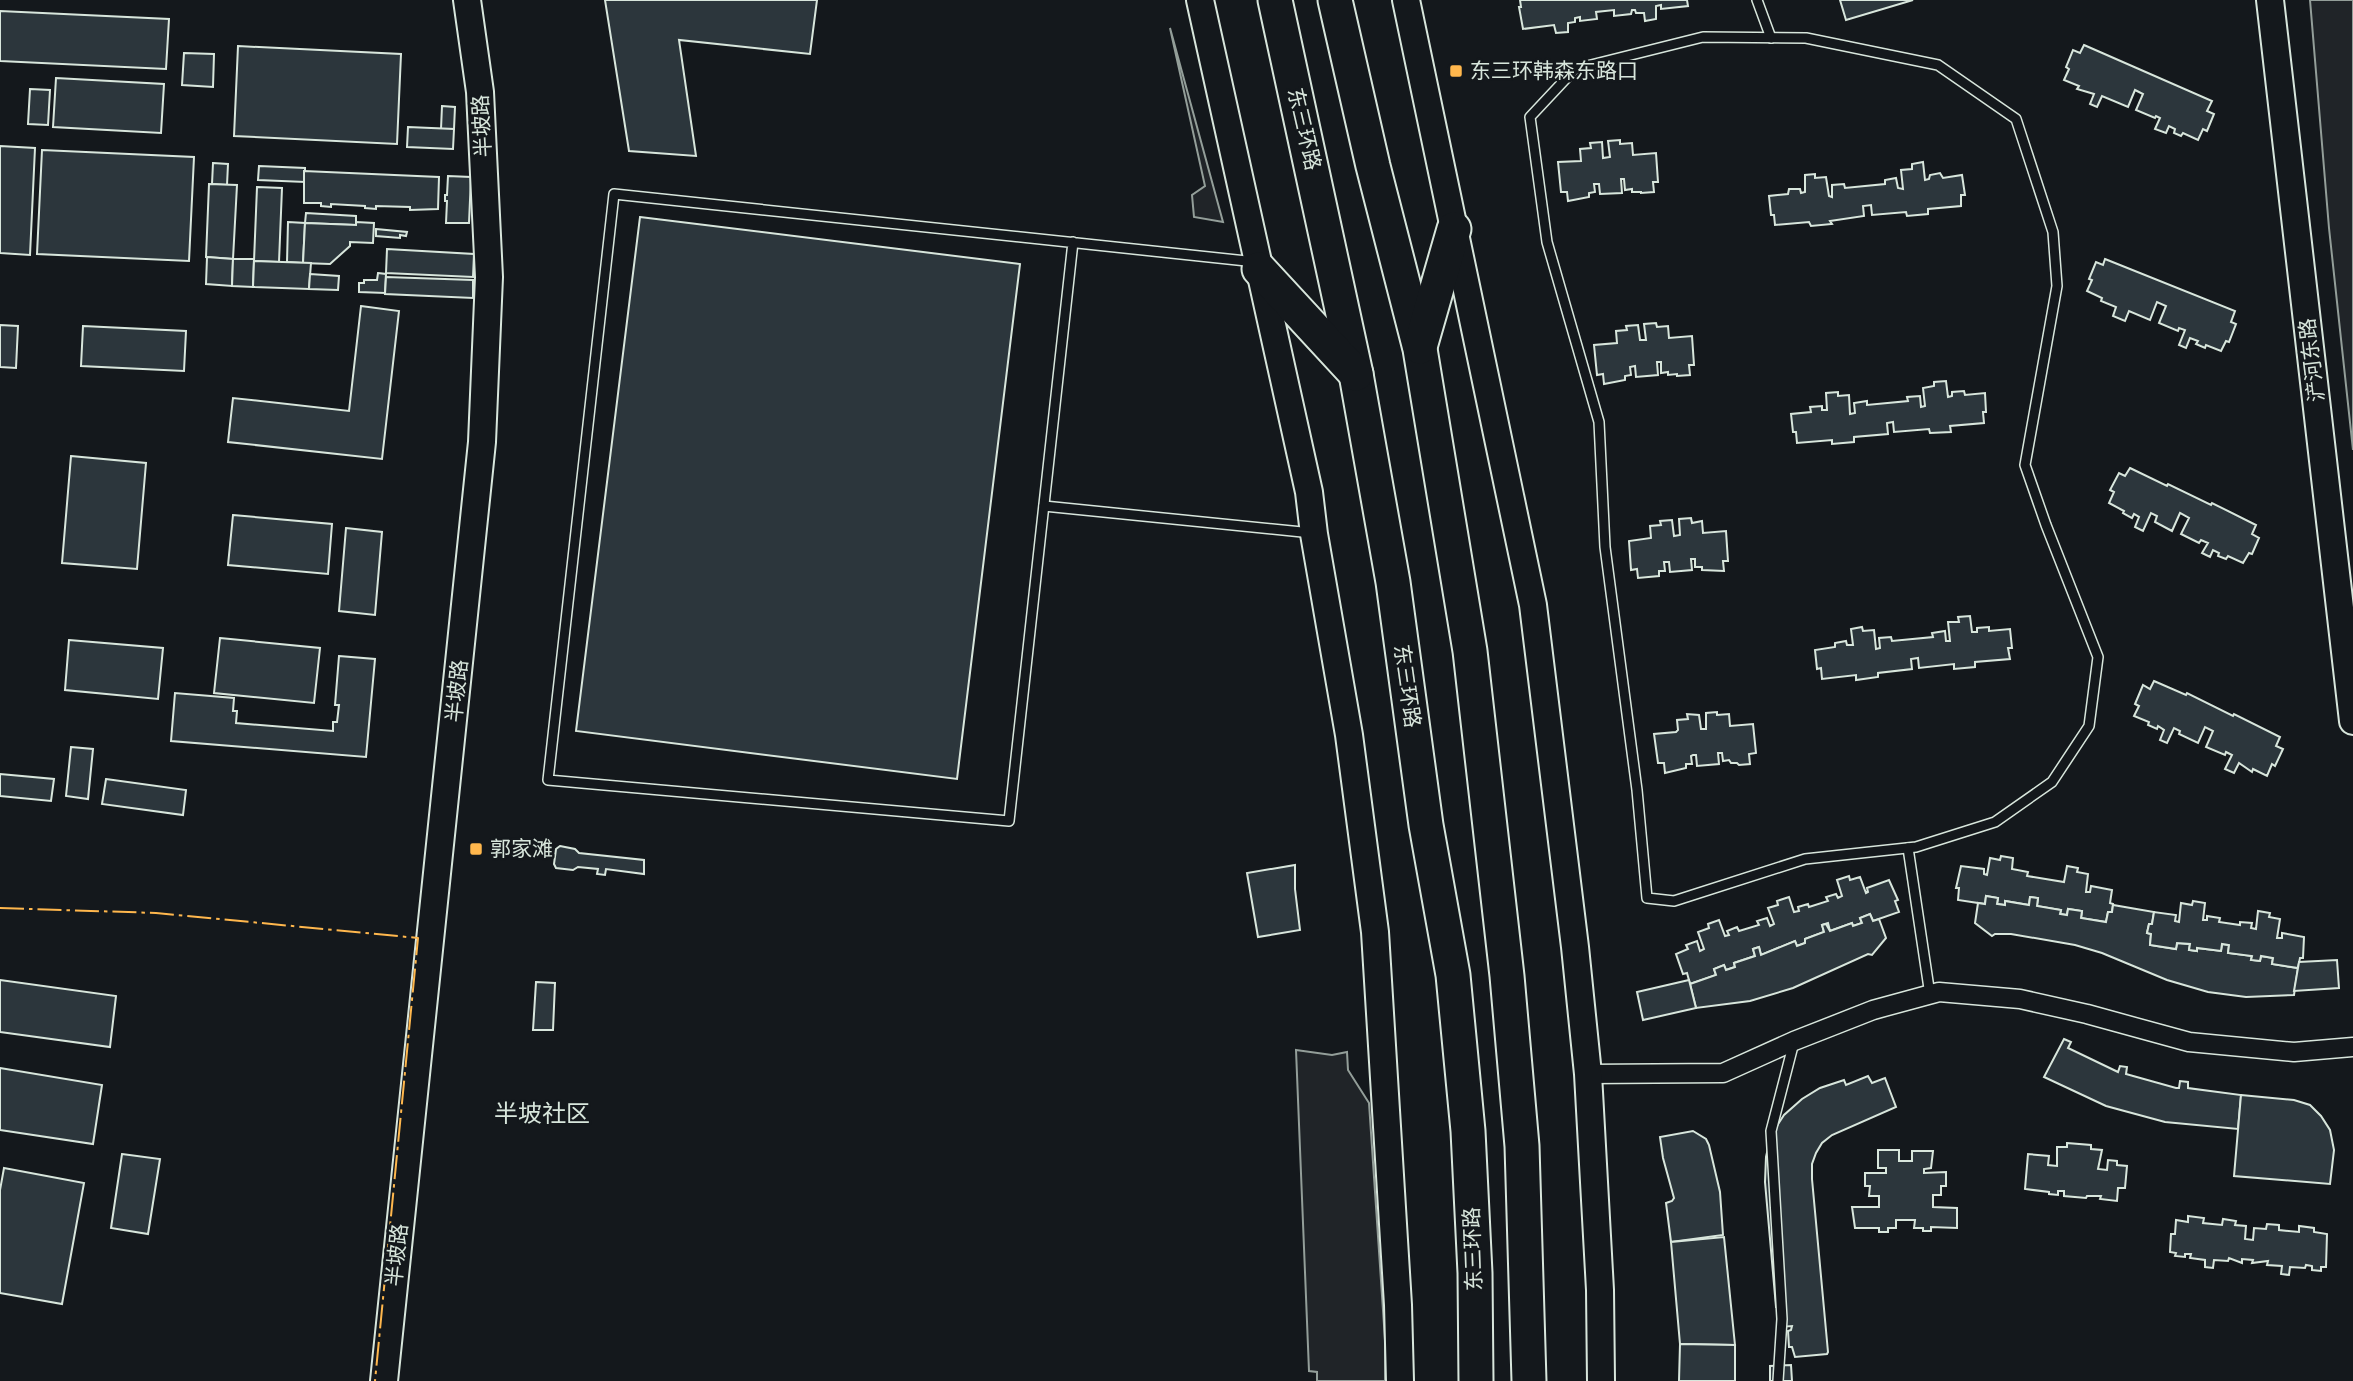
<svg xmlns="http://www.w3.org/2000/svg" width="2353" height="1381" font-family="Signika,'Noto Sans SC',sans-serif">
<style>
.green{fill:#202428;stroke:#939e99;stroke-width:2}
.building{fill:#2c363c;stroke:#d8e6dc;stroke-width:2}
.lines{fill:none;stroke-linecap:round;stroke-linejoin:round}
.lane-casing{stroke:#d8e6dc;stroke-width:12}
.street-casing{stroke:#d8e6dc;stroke-width:21}
.secondary-casing{stroke:#d8e6dc;stroke-width:30}
.highway-casing{stroke:#d8e6dc;stroke-width:37}
.lane{stroke:#14181c;stroke-width:9}
.street{stroke:#14181c;stroke-width:18}
.secondary{stroke:#14181c;stroke-width:26}
.highway{stroke:#14181c;stroke-width:33}
.power{stroke:#ffb74d;stroke-width:2;stroke-dasharray:24 5 3.5 5;stroke-linecap:butt}
.poi-dot{fill:#ffb74d;stroke:#14181c;stroke-width:2.5}
.labels{text-anchor:middle;stroke-width:5;stroke-linejoin:round;paint-order:stroke}
.poi-label{font-size:21px;fill:#d8e6dc;stroke:#14181c;text-anchor:start}
.street-label{font-size:21px;fill:#d8e6dc;stroke:#14181c}
.quarter-label{font-size:24px;fill:#d8e6dc;stroke:#14181c}
</style>
<rect width="100%" height="100%" fill="#14181c"/>
<!-- green -->
<g class="green">
<path d="M2310,0H2353V450L2329,228Z"/>
<path d="M1170,28L1223,222L1194,217L1192,195L1205,186Z"/>
<path d="M1296,1050L1332,1055L1347,1052L1348,1070L1369,1103L1385,1340V1381H1317V1372L1309,1371Z"/>
</g>
<!-- building -->
<g class="building">
<path d="M605,0H817L810,54L679,40L696,156L629,151Z"/>
<path d="M1520,0H1687L1688,6L1661,9V5L1656,6V19L1645,21L1644,13H1636L1635,10H1632L1631,14L1614,16V10L1596,12L1597,19L1580,21V17L1575,18V22L1568,23V32L1556,33L1554,25L1523,29L1519,7H1521Z"/>
<path d="M1840,0H1913L1846,20Z"/>
<path d="M0,11L169,19L166,69L0,61Z"/>
<path d="M2084,45L2212,101L2207,111L2214,114L2207,131L2203,129L2198,140L2183,133L2181,136L2174,133L2175,129L2169,126L2166,133L2155,129L2160,118L2156,116L2155,118L2136,110L2143,94L2135,90L2128,107L2102,96L2097,107L2090,104L2094,94L2077,89L2079,86L2064,80L2069,69L2066,67L2073,50L2080,53Z"/>
<path d="M238,46L401,54L397,144L234,136Z"/>
<path d="M184,53L214,54L213,87L182,85Z"/>
<path d="M56,78L164,84L161,133L53,127Z"/>
<path d="M30,89L50,90L48,125L28,124Z"/>
<path d="M442,106L455,107L454,129H441Z"/>
<path d="M408,127L454,129L453,149L407,147Z"/>
<path d="M1620,140V144L1632,143L1633,155L1656,153L1658,182H1653L1654,192L1641,193V192H1632V189L1625,190L1624,179H1621L1622,193L1600,194L1599,184H1594L1595,192L1589,193V197L1568,201L1567,192H1561L1558,162L1581,161L1580,149L1591,148L1590,143L1602,142L1603,158L1610,157L1608,141Z"/>
<path d="M0,146L35,148L30,255L0,253Z"/>
<path d="M42,150L194,157L189,261L37,254Z"/>
<path d="M1923,162L1925,180L1929,179L1930,175L1940,173L1943,178L1962,175L1965,195H1961V206L1928,209V214L1907,216L1906,212L1872,215L1871,205L1863,206L1864,216L1830,221L1832,224L1811,226L1809,222L1775,225L1774,215H1771L1769,196L1788,194L1789,189H1800L1801,193L1805,192V175L1815,174V178L1826,177L1829,196L1832,197V185L1844,184L1845,188L1885,184V180L1896,178L1898,188L1903,189L1901,170L1912,169V164Z"/>
<path d="M213,163L228,164L227,185L212,184Z"/>
<path d="M259,166L305,168V182L258,180Z"/>
<path d="M304,171L439,177L438,209L410,210V207L376,206V209L365,208V206L331,204V207L321,206V203H304Z"/>
<path d="M448,176L471,177L469,223H446L447,201H445V195H447Z"/>
<path d="M209,184L237,185L233,259L206,257Z"/>
<path d="M257,187L282,188L279,262L254,261Z"/>
<path d="M306,213L356,216V225L305,223Z"/>
<path d="M640,217L1020,264L957,779L576,731Z"/>
<path d="M288,222L305,223L303,263L287,262Z"/>
<path d="M356,222L374,223L373,243L350,242V246L330,264L303,263L305,223L356,225Z"/>
<path d="M376,229L407,232L406,236L400,235V238L376,236Z"/>
<path d="M387,249L474,254L473,277L386,273Z"/>
<path d="M207,257L233,259L232,286L206,284Z"/>
<path d="M233,259H254L253,287L232,286Z"/>
<path d="M2105,259L2235,311L2231,322L2236,324L2229,342L2226,341L2221,351L2206,345L2205,348L2196,344L2198,341L2190,338L2186,348L2179,345L2185,330L2179,328L2178,331L2159,323L2166,306L2157,302L2150,320L2129,311L2125,321L2113,316L2116,307L2101,301L2102,298L2087,291L2092,280L2089,279L2096,262L2103,265Z"/>
<path d="M254,261L311,263L309,289L253,287Z"/>
<path d="M378,273L386,274L385,293L359,292V283H364V280H377Z"/>
<path d="M310,274L339,276L338,290L309,289Z"/>
<path d="M386,277L473,280V298L385,294Z"/>
<path d="M361,306L399,311L382,459L228,442L233,398L349,411Z"/>
<path d="M1656,323L1657,327L1668,326L1669,338L1692,336L1694,365H1689L1690,375L1677,376V374L1668,375V372L1661,373V362H1657L1658,375L1636,377L1635,366L1630,367L1631,375L1625,376V380L1604,384L1603,374L1597,375L1594,345L1617,343L1616,331L1627,330L1626,326L1638,325L1640,340H1646L1644,324Z"/>
<path d="M0,325L18,326L16,368L0,367Z"/>
<path d="M83,326L186,331L184,371L81,366Z"/>
<path d="M1946,381L1948,397L1952,396V392L1964,391L1965,395L1985,393L1986,412H1983L1984,423L1950,426L1951,432L1930,433L1929,429L1894,432L1893,422L1887,423L1888,434L1854,437V442L1832,444V440L1797,443L1796,432H1793L1791,414L1811,412L1810,407L1822,406V410H1827L1826,393L1838,392V396L1849,395L1850,414L1855,413L1854,403L1867,401V405L1908,401L1907,397L1920,396L1921,407L1925,406L1923,388L1934,386V382Z"/>
<path d="M71,456L146,463L137,569L62,563Z"/>
<path d="M2130,468L2167,486L2168,484L2211,505L2212,503L2256,525L2252,534L2259,538L2252,554L2249,553L2243,563L2228,556L2226,559L2218,556L2219,553L2213,550L2210,557L2202,553L2208,543L2201,540L2199,543L2181,534L2189,518L2180,513L2172,531L2155,522L2157,516L2151,513L2143,531L2135,527L2139,517L2134,514L2132,518L2123,513L2124,511L2109,503L2114,492L2110,490L2119,473L2125,476Z"/>
<path d="M233,515L332,524L328,574L228,565Z"/>
<path d="M1691,518L1692,523L1702,521L1703,533L1726,531L1728,561H1723L1724,571L1702,570V567H1695V559H1691L1692,570L1670,572L1669,562H1664L1665,571H1659V576L1638,578L1637,569L1631,570L1629,541L1651,538L1650,526L1661,525L1660,521L1672,520L1674,536L1680,535L1679,519Z"/>
<path d="M346,528L382,532L375,615L339,611Z"/>
<path d="M1970,616L1972,632H1977V628L1989,627V631L2010,629L2012,648H2008L2010,659L1975,662V667L1954,669V664L1919,668L1918,658L1911,659L1912,669L1878,673V677L1856,680V675L1822,679L1821,668L1817,669L1815,650L1835,647V643L1846,641L1847,645H1853L1851,629L1862,627L1863,631L1874,630L1876,649L1880,648L1879,638L1891,637L1892,641L1933,637L1932,633L1945,631L1946,641H1950L1948,622H1959L1958,617Z"/>
<path d="M220,638L320,648L314,703L214,693Z"/>
<path d="M69,640L163,648L158,699L65,690Z"/>
<path d="M339,656L375,659L366,757L171,741L175,693L234,698L233,711H237L236,723L333,731V722H337L339,705H335Z"/>
<path d="M2154,681L2186,695L2187,693L2233,716L2234,714L2280,737L2276,746L2283,749L2275,766L2272,764L2267,776L2253,769L2252,772L2239,763L2234,773L2225,769L2232,755L2226,752L2225,755L2206,747L2213,731L2205,727L2198,743L2179,734L2180,731L2174,728L2167,743L2160,740L2164,730L2158,726L2157,729L2148,725L2149,722L2134,716L2139,706L2135,704L2143,685L2150,689Z"/>
<path d="M1717,712V715L1729,714L1730,726L1753,724L1756,753L1749,754L1750,764L1739,765L1737,763H1731L1729,760L1723,761L1722,753H1718L1719,764L1697,766L1696,755H1693L1691,756L1692,764H1686V768L1665,773L1664,763H1658L1654,734L1676,732L1678,730L1677,720L1688,719L1687,714L1699,715L1701,729H1706V713Z"/>
<path d="M71,747L93,749L88,799L66,796Z"/>
<path d="M0,774L54,779L51,801L0,796Z"/>
<path d="M106,779L186,790L183,815L102,804Z"/>
<path d="M560,846L575,849L579,853L644,860V874L606,869L605,875L597,874L598,869L578,867L573,870L556,868L554,864L556,849Z"/>
<path d="M2001,856L2013,858L2012,869L2028,872L2027,876L2064,882L2067,866L2078,868L2077,872L2088,874L2086,892H2090L2091,886L2112,890L2110,903L2113,904L2112,912H2108L2106,922L2081,918L2082,911L2068,909L2067,915L2060,914L2061,910L2037,906L2038,898L2030,897L2029,905L2005,901V905L1997,904L1998,898L1986,896L1985,904L1958,900L1959,888H1956L1961,866L1984,869V874L1987,875L1990,858L2000,860Z"/>
<path d="M1295,865V889L1300,930L1258,937L1247,873Z"/>
<path d="M1849,876L1850,880L1860,877L1866,893L1868,892L1867,888L1889,880L1898,900L1895,901L1899,912L1873,921L1870,914L1860,918L1862,923L1853,926L1852,923L1830,931L1828,923L1822,925L1824,932L1805,939V943L1797,946L1795,941L1761,955L1759,947L1753,949L1755,956L1734,963L1735,967L1726,970L1724,965L1714,969L1716,975L1690,984L1687,973L1683,974L1676,954L1688,949L1686,945L1697,941L1700,951L1704,949L1698,932L1709,928L1708,924L1719,920L1725,936L1729,935L1727,931L1737,927L1739,931L1759,925L1757,921L1767,918L1770,926L1774,924L1768,908L1778,905L1777,901L1789,897L1794,912L1799,911L1798,907L1808,904L1809,907L1828,901L1826,897L1836,894L1838,898L1842,896L1837,880Z"/>
<path d="M1986,896L1998,898L1997,904L2005,905V901L2029,905L2030,897L2038,898L2037,906L2061,910L2060,914L2067,915L2068,909L2082,911L2081,918L2106,922L2108,912H2112L2113,905L2154,912L2152,924H2149L2147,933L2151,934L2150,945L2176,949L2177,943L2190,944L2189,950L2197,951V948L2221,951L2222,944L2229,945L2228,953L2252,956L2251,960L2260,961L2261,956L2273,958L2272,964L2298,968L2294,995L2246,997L2208,992L2167,980L2102,953L2075,945L2011,934H1995L1992,936L1975,923L1978,903L1985,904Z"/>
<path d="M2193,901L2205,903L2203,920H2207V916L2220,918L2219,922L2240,925V922L2252,923L2251,928L2256,929L2258,911L2270,913L2269,917L2280,919L2277,938H2282V933L2304,937L2303,958H2300L2298,968L2272,964L2273,958L2261,956L2260,961L2251,960L2252,956L2228,953L2229,945L2222,944L2221,951L2197,948V951L2189,950L2190,944L2177,943L2176,949L2150,945L2151,934L2147,933L2149,924H2152L2154,912L2176,915L2175,921L2179,922L2181,903L2192,905Z"/>
<path d="M1870,914L1873,921L1879,919L1886,938L1872,955L1868,954L1793,988L1750,1001L1696,1008L1690,984L1716,975L1714,969L1724,965L1726,970L1735,967L1734,963L1755,956L1753,949L1759,947L1761,955L1795,941L1797,946L1805,943V939L1824,932L1822,925L1826,924L1830,931L1852,923L1853,926L1862,923L1860,918Z"/>
<path d="M2337,960L2339,988L2294,991L2299,962Z"/>
<path d="M0,980L116,996L110,1047L0,1032Z"/>
<path d="M1689,980L1696,1008L1643,1020L1637,992Z"/>
<path d="M536,982L555,983L553,1030H533Z"/>
<path d="M2064,1039L2071,1042L2068,1048L2118,1072L2120,1066L2127,1067L2126,1074L2176,1088H2179L2180,1081L2188,1082V1088L2241,1095L2238,1129L2165,1122L2106,1106L2044,1077Z"/>
<path d="M0,1068L102,1085L93,1144L0,1130Z"/>
<path d="M1868,1076L1872,1083L1885,1078L1896,1107L1832,1135L1822,1143L1816,1153L1812,1164V1179L1828,1352L1827,1354L1795,1357L1792,1347H1789L1788,1331L1791,1330L1792,1326L1780,1327L1779,1307H1776L1765,1182L1766,1157L1771,1135L1784,1115L1802,1099L1820,1088L1844,1080L1846,1085Z"/>
<path d="M2241,1095L2294,1100L2310,1105L2321,1116L2330,1130L2334,1150L2330,1184L2234,1176Z"/>
<path d="M1693,1131L1706,1139L1709,1145L1720,1192L1723,1235L1671,1242L1666,1203L1672,1201L1674,1198L1663,1158L1660,1137Z"/>
<path d="M2067,1143L2091,1145V1149L2102,1150L2098,1169L2107,1170L2108,1160L2117,1161V1165L2127,1166L2125,1188H2118L2117,1201L2100,1199L2101,1196H2087L2086,1198L2064,1196V1191H2058V1195L2049,1194V1192L2025,1189L2028,1154L2049,1156L2048,1165L2057,1166V1147H2067Z"/>
<path d="M1878,1150H1899V1161H1912V1151H1933L1931,1168L1924,1169V1173L1946,1172V1186H1941V1195H1933V1207L1957,1208V1228L1931,1227V1231H1923V1228H1914L1915,1220H1896V1228H1888V1232H1879V1228H1855L1852,1207H1879V1196H1869L1870,1186H1865V1173H1886V1168H1878Z"/>
<path d="M122,1154L160,1159L148,1234L111,1228Z"/>
<path d="M4,1168L84,1183L62,1304L0,1293V1190Z"/>
<path d="M2188,1216L2204,1218L2203,1223L2222,1225L2223,1219L2236,1221L2235,1225L2246,1226L2245,1239L2253,1240L2254,1228L2266,1229L2267,1224L2279,1225V1230L2299,1232V1226L2314,1228V1232L2327,1234L2326,1267H2321V1271L2312,1270V1266L2306,1265L2305,1268L2290,1267L2289,1275L2281,1274L2282,1266L2267,1265L2268,1261L2252,1263L2253,1260L2242,1259V1263L2229,1258L2228,1261L2214,1260L2213,1268L2205,1267V1260L2190,1258L2191,1254H2185V1257L2175,1256L2176,1253L2170,1252L2171,1234H2175L2176,1220L2188,1222Z"/>
<path d="M1724,1237L1735,1345L1680,1344L1671,1242Z"/>
<path d="M1680,1344L1735,1345V1381H1679Z"/>
<path d="M1791,1365L1792,1381H1770V1366Z"/>
</g>
<g class="lines">
<!-- lane casing -->
<g class="lane-casing">
<g id="lane">
<path d="M1757,0L1771,38"/>
<path d="M1703,37L1806,38L1938,65L2016,119L2053,232L2057,286L2025,465L2046,525L2098,657L2089,726L2052,782L1995,822L1916,847L1805,859L1674,901L1647,898L1637,790L1605,547L1599,422L1547,242L1530,117L1575,69Z"/>
<path d="M1073,242L1009,821L548,780L614,194L1256,262"/>
<path d="M1044,506L1312,533"/>
<path d="M1908,848L1930,995"/>
<path d="M1778,1381L1782,1319L1771,1131L1794,1042"/>
</g>
</g>
<!-- street casing -->
<g class="street-casing">
<path id="street" d="M1588,1074L1723,1073L1794,1041L1873,1010L1939,992L2020,999L2087,1014L2189,1042L2294,1052L2353,1047"/>
</g>
<!-- secondary casing -->
<g class="secondary-casing">
<g id="secondary">
<path d="M1200,0L1309,492L1314,534L1349,735L1375,932L1398,1305L1400,1381"/>
<path d="M1406,0L1533,605L1575,947L1588,1074L1600,1290L1601,1381"/>
<path d="M2270,0L2353,721"/>
<path d="M384,1381L482,442L489,277L480,92L467,0"/>
</g>
</g>
<!-- highway casing -->
<g class="highway-casing">
<g id="highway">
<path d="M1275,0L1356,374L1393,582L1426,825L1453,975L1468,1131L1475,1273L1476,1381"/>
<path d="M1335,0L1373,166L1420,349L1470,651L1507,976L1522,1146L1529,1381"/>
<path d="M1259,269L1356,374"/>
<path d="M1420,347L1454,229"/>
</g>
</g>
<!-- lane -->
<use href="#lane" class="lane"/>
<!-- street -->
<use href="#street" class="street"/>
<!-- secondary -->
<use href="#secondary" class="secondary"/>
<!-- highway -->
<use href="#highway" class="highway"/>
<!-- power -->
<path class="power" d="M0,908L156,913L418,938L375,1381"/>
</g>
<!-- markers -->
<g class="poi-dot">
<rect x="1449" y="64" width="14" height="14" rx="3.5"/>
<rect x="469" y="842" width="14" height="14" rx="3.5"/>
</g>
<g class="labels">
<!-- poi labels -->
<g class="poi-label">
<text x="1470" y="78">东三环韩森东路口</text>
<text x="490" y="856">郭家滩</text>
</g>
<!-- street labels -->
<g class="street-label">
<text transform="translate(482 126) rotate(-93)" y="7">半坡路</text>
<text transform="translate(1304 129) rotate(77)" y="7">东三环路</text>
<text transform="translate(2312 360) rotate(-97)" y="7">浐河东路</text>
<text transform="translate(1407 686) rotate(82)" y="7">东三环路</text>
<text transform="translate(457 691) rotate(-84)" y="7">半坡路</text>
<text transform="translate(1473 1249) rotate(-92)" y="7">东三环路</text>
<text transform="translate(397 1255) rotate(-84)" y="7">半坡路</text>
</g>
<!-- quarter labels -->
<g class="quarter-label">
<text x="542" y="1122">半坡社区</text>
</g>
</g>
</svg>
